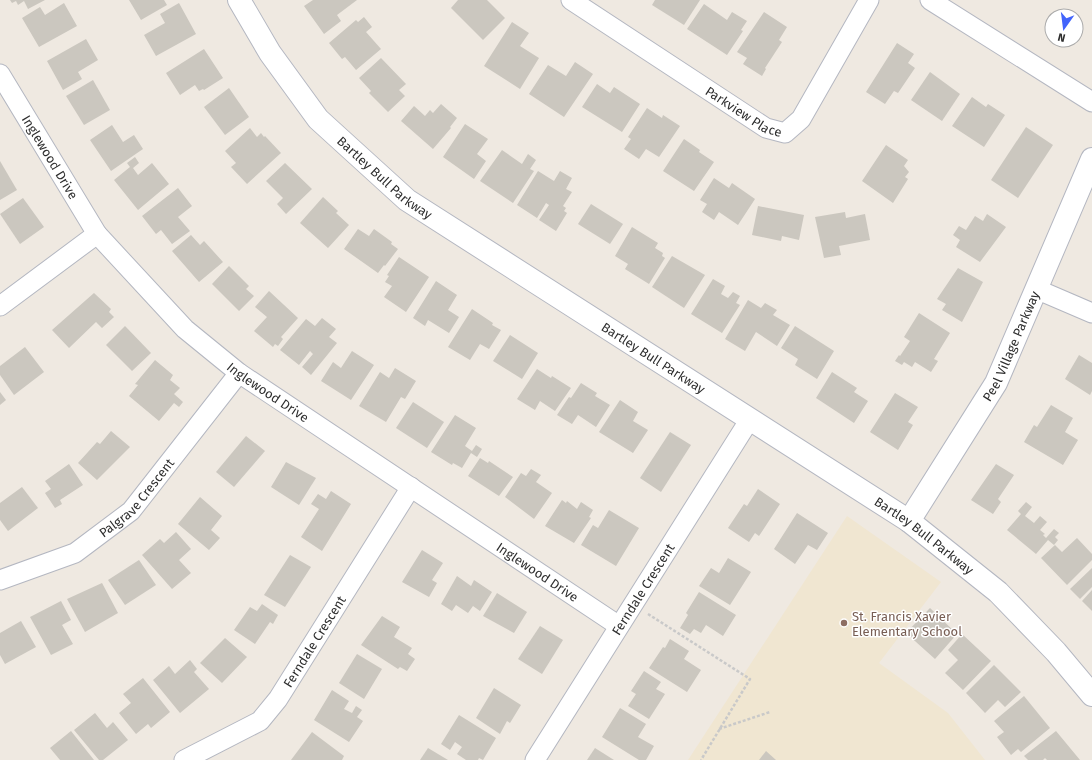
<svg xmlns="http://www.w3.org/2000/svg" width="1092" height="760" font-family="'Fira Sans',sans-serif">
<style>
.education{fill:#f0e6d1}
.building{fill:#cbc7bf}
.lines{fill:none;stroke-linecap:round;stroke-linejoin:round}
.minor-casing{stroke:#b4b7c1;stroke-width:21}
.tertiary-casing{stroke:#b4b7c1;stroke-width:24}
.path{stroke:#c9c9c9;stroke-width:2.5;stroke-dasharray:3 2;stroke-linecap:butt}
.minor{stroke:#fff;stroke-width:19}
.tertiary{stroke:#fff;stroke-width:22}
.education-dot{fill:#8d6e63;stroke:#fff;stroke-width:1.5}
.labels{text-anchor:middle;stroke-width:3;stroke-linejoin:round;paint-order:stroke}
.street-label{font-size:13px;fill:#2e2e2e;stroke:#fff}
.education-label{font-size:13px;fill:#785e54;stroke:#fff;text-anchor:start}
</style>
<rect width="100%" height="100%" fill="#efe9e1"/>
<!-- education -->
<path class="education" d="M847,516L941,582L879,663L948,713L985,760H688Z"/>
<!-- building -->
<g class="building">
<path d="M10,0H45L28,9L24,1L18,5L16,1L12,3Z"/>
<path d="M129,0H164L167,5L141,20Z"/>
<path d="M313,0H357L337,15L341,21L324,34L304,6Z"/>
<path d="M458,0H487L505,18L483,40L451,8Z"/>
<path d="M655,0H700L684,25L652,5Z"/>
<path d="M64,3L77,26L39,47L22,18L40,7L45,15Z"/>
<path d="M179,3L196,34L156,56L144,35L165,23L160,14Z"/>
<path d="M704,4L727,20L732,12L747,21L741,30L743,31L727,55L687,29Z"/>
<path d="M764,12L787,27L779,40L782,42L765,68L766,69L762,76L743,64L747,58L737,52Z"/>
<path d="M364,17L372,27L366,32L381,49L356,70L345,57L342,59L329,43L356,20L358,22Z"/>
<path d="M512,22L529,33L520,46L539,58L520,89L484,66Z"/>
<path d="M86,39L98,60L78,72L82,79L63,90L47,61Z"/>
<path d="M897,43L914,54L908,63L915,68L898,93L894,91L885,104L866,92Z"/>
<path d="M204,49L223,78L204,90L203,89L199,91L195,85L180,95L166,73Z"/>
<path d="M381,58L406,84L399,90L405,96L388,112L369,93L371,91L359,78Z"/>
<path d="M575,62L593,74L564,117L529,94L548,65L566,76Z"/>
<path d="M930,72L960,94L942,121L911,100Z"/>
<path d="M93,80L110,110L84,125L66,96Z"/>
<path d="M597,84L610,93L614,87L640,104L622,132L582,107Z"/>
<path d="M229,88L249,117L225,135L204,107Z"/>
<path d="M972,97L986,107L988,104L1005,115L984,147L952,126Z"/>
<path d="M441,104L457,118L450,127L451,128L433,149L401,121L414,106L425,116L430,110L433,113Z"/>
<path d="M647,108L662,118L663,115L680,126L659,157L646,149L639,159L624,149L631,139L628,137Z"/>
<path d="M465,124L488,139L477,154L486,161L474,179L443,157Z"/>
<path d="M112,125L123,142L134,135L143,149L111,171L90,140Z"/>
<path d="M1026,127L1053,145L1018,198L991,180Z"/>
<path d="M250,128L257,137L261,133L264,137L265,136L281,153L247,184L231,167L236,163L225,151Z"/>
<path d="M684,139L700,150L699,152L714,162L694,191L663,171Z"/>
<path d="M886,145L908,160L904,166L909,172L905,177L908,179L893,203L862,181Z"/>
<path d="M502,150L522,164L528,154L536,160L530,169L534,171L513,203L480,181Z"/>
<path d="M135,157L139,163L133,168L138,175L152,163L169,184L138,210L114,180L130,167L127,163Z"/>
<path d="M0,161L17,190L0,200Z"/>
<path d="M285,163L312,189L286,214L277,204L283,198L266,181Z"/>
<path d="M538,171L554,181L560,171L572,178L566,189L572,192L563,206L566,208L564,211L567,213L556,231L539,220L549,205L546,203L537,218L517,205Z"/>
<path d="M714,178L729,188L732,183L755,199L738,225L719,212L714,220L702,212L707,204L700,200Z"/>
<path d="M178,188L192,206L178,217L190,231L172,244L161,230L156,234L142,216Z"/>
<path d="M323,197L338,211L336,213L349,225L328,248L300,223Z"/>
<path d="M23,198L44,227L20,244L0,214Z"/>
<path d="M591,204L623,224L610,244L578,224Z"/>
<path d="M758,206L804,215L799,240L782,236L781,241L752,235Z"/>
<path d="M845,212L846,218L865,214L870,240L839,246L841,255L824,258L815,217Z"/>
<path d="M987,214L1006,227L980,262L956,247L960,240L953,235L959,226L966,230L975,216L983,221Z"/>
<path d="M632,227L658,243L655,248L663,253L662,256L665,258L649,284L625,269L628,264L615,256Z"/>
<path d="M358,229L369,236L374,229L392,242L391,244L398,249L385,266L384,265L378,273L344,249Z"/>
<path d="M191,235L200,245L204,241L223,262L199,282L172,251Z"/>
<path d="M672,256L705,275L684,308L652,287Z"/>
<path d="M399,257L429,277L406,312L384,297L392,286L385,282L389,276L387,275Z"/>
<path d="M229,266L249,286L246,289L254,296L239,311L212,284Z"/>
<path d="M958,268L983,282L962,322L942,310L946,304L937,299Z"/>
<path d="M713,279L725,286L721,294L728,298L733,292L740,296L736,303L740,305L722,333L691,314Z"/>
<path d="M436,281L457,295L448,310L459,317L449,333L428,320L425,326L413,318Z"/>
<path d="M269,291L298,318L281,337L283,339L278,346L275,344L273,347L254,331L267,317L255,307Z"/>
<path d="M94,293L111,309L109,312L114,317L102,328L96,322L69,348L52,330Z"/>
<path d="M748,300L761,308L765,303L777,310L773,315L790,325L777,346L756,332L745,351L725,339Z"/>
<path d="M472,309L493,323L492,325L501,330L489,349L480,344L470,360L448,347Z"/>
<path d="M919,313L950,333L934,359L938,361L931,372L915,362L912,367L904,362L902,365L895,361L899,355L900,356L910,341L904,337Z"/>
<path d="M322,318L336,329L329,337L337,343L311,375L302,367L313,354L310,351L299,365L280,350L306,319L315,326Z"/>
<path d="M125,326L151,353L132,371L106,345Z"/>
<path d="M795,326L834,351L817,379L795,365L798,359L781,348Z"/>
<path d="M510,335L538,353L522,379L493,361Z"/>
<path d="M25,347L44,372L14,395L0,375V366Z"/>
<path d="M352,351L374,365L351,400L321,381L333,362L341,368Z"/>
<path d="M1079,355L1092,363V391L1090,395L1065,379Z"/>
<path d="M155,360L173,375L170,380L180,388L174,394L183,402L179,407L174,403L159,421L129,396L138,385L135,384Z"/>
<path d="M395,368L416,381L405,399L401,397L386,422L359,406L380,372L389,378Z"/>
<path d="M537,369L551,378L552,376L571,388L555,411L540,401L535,410L517,399Z"/>
<path d="M832,372L857,388L854,392L868,401L854,423L816,398Z"/>
<path d="M581,383L597,393L595,396L610,405L596,427L578,415L572,424L557,415L569,397L571,398Z"/>
<path d="M0,392L6,400L0,405Z"/>
<path d="M895,393L918,407L908,422L913,425L898,450L870,432Z"/>
<path d="M620,400L638,412L633,421L648,430L633,453L599,432Z"/>
<path d="M413,402L444,422L427,448L396,428Z"/>
<path d="M1051,405L1073,418L1065,432L1078,440L1063,465L1024,442L1034,425L1037,427Z"/>
<path d="M455,415L476,428L465,446L472,451L476,445L482,449L477,457L471,453L462,468L453,463L452,465L431,452Z"/>
<path d="M111,431L130,447L97,480L78,463L97,442L100,444Z"/>
<path d="M670,432L691,445L661,492L640,478Z"/>
<path d="M246,436L265,451L234,487L216,472Z"/>
<path d="M480,458L488,463L489,461L513,477L499,496L468,476Z"/>
<path d="M286,462L316,478L299,505L271,487Z"/>
<path d="M69,464L83,485L60,500L62,504L55,508L45,493L51,489L45,481Z"/>
<path d="M996,464L1014,475L998,499L1001,502L993,514L971,500Z"/>
<path d="M531,469L541,475L536,482L552,493L534,519L505,497L521,473L526,476Z"/>
<path d="M22,487L38,508L8,531L0,520V503Z"/>
<path d="M758,489L780,504L759,536L755,533L749,542L728,528L744,504L747,506Z"/>
<path d="M331,491L351,504L322,551L301,537L319,509L311,504L318,494L326,499Z"/>
<path d="M200,497L222,516L211,530L220,538L209,550L178,524Z"/>
<path d="M562,500L566,503L567,501L577,509L581,502L593,510L589,517L591,518L574,543L545,526Z"/>
<path d="M1026,502L1032,507L1025,516L1034,523L1040,516L1047,522L1040,530L1045,534L1043,535L1046,538L1054,529L1059,533L1055,537L1058,540L1054,545L1048,540L1036,554L1007,530L1021,514L1018,511Z"/>
<path d="M609,510L639,528L616,566L581,545L593,525L598,528Z"/>
<path d="M797,513L828,533L817,550L808,545L795,564L774,549Z"/>
<path d="M176,532L191,549L179,560L191,573L172,589L142,555L160,539L164,543Z"/>
<path d="M1077,538L1092,554V560L1067,585L1041,558L1055,545L1062,552Z"/>
<path d="M422,550L443,563L432,580L437,583L429,597L402,582Z"/>
<path d="M290,555L311,567L285,607L264,595Z"/>
<path d="M728,558L751,572L730,605L699,586L711,568L719,573Z"/>
<path d="M139,560L156,585L125,605L108,580Z"/>
<path d="M1092,568V587L1080,599L1070,589Z"/>
<path d="M457,576L471,586L474,580L492,592L480,611L473,606L468,613L456,605L452,611L441,604Z"/>
<path d="M102,583L118,613L85,632L67,599Z"/>
<path d="M1092,590V611L1082,601Z"/>
<path d="M699,592L736,615L723,636L706,625L701,633L694,629L690,634L680,628L688,615L686,613Z"/>
<path d="M497,593L527,612L514,633L483,616Z"/>
<path d="M61,601L71,620L62,625L73,644L51,655L30,617Z"/>
<path d="M262,604L278,615L273,624L270,622L255,644L234,630L250,607L257,611Z"/>
<path d="M930,608L957,634L935,659L906,633Z"/>
<path d="M382,616L400,627L394,637L412,648L408,654L415,659L407,671L400,667L398,669L361,645Z"/>
<path d="M21,621L36,647L5,664L0,655V633Z"/>
<path d="M540,626L563,640L542,674L518,659Z"/>
<path d="M962,634L991,661L963,690L945,673L958,660L948,650Z"/>
<path d="M225,638L247,657L222,683L200,663Z"/>
<path d="M670,639L689,651L684,659L701,670L687,692L649,668L663,647L665,648Z"/>
<path d="M357,654L382,669L364,699L339,683Z"/>
<path d="M190,660L197,669L194,672L209,689L180,713L153,680L169,666L175,674Z"/>
<path d="M994,665L1021,692L1005,707L998,700L985,713L966,693Z"/>
<path d="M644,671L661,682L656,689L665,694L649,719L628,706L636,694L631,691Z"/>
<path d="M143,678L170,712L151,728L148,724L136,734L119,713L131,703L123,694Z"/>
<path d="M494,688L521,705L510,723L507,721L500,734L476,718Z"/>
<path d="M332,690L349,701L344,709L352,713L356,706L362,710L357,717L363,721L349,742L314,720Z"/>
<path d="M1024,696L1050,728L1021,752L1018,749L1011,755L997,737L1004,732L994,721Z"/>
<path d="M620,708L646,724L638,737L654,746L646,760H639L602,737Z"/>
<path d="M95,713L107,728L113,722L128,740L103,760H99L74,730Z"/>
<path d="M459,715L496,738L483,760L479,758L478,760H466L457,754L462,747L455,742L450,750L441,744Z"/>
<path d="M71,731L94,760H60L50,748Z"/>
<path d="M1056,731L1080,760H1047L1045,758L1043,760H1028L1024,756Z"/>
<path d="M312,732L344,756L342,760H291Z"/>
<path d="M428,748L448,760H420Z"/>
<path d="M595,748L614,760H587Z"/>
<path d="M766,751L776,760H759Z"/>
</g>
<g class="lines">
<!-- minor casing -->
<g class="minor-casing">
<g id="minor">
<path id="s1" d="M571,0L766,128L785,133L801,119L869,0"/>
<path d="M930,0L1092,102"/>
<path id="s2" d="M0,74L97,234L185,329L239,373L619,626"/>
<path d="M1036,289L1092,313"/>
<path d="M0,306L97,234"/>
<path id="s3" d="M0,580L75,553L131,511L239,373"/>
<path id="s4" d="M184,760L260,721L278,699L411,487"/>
<path id="s5" d="M535,760L750,419"/>
</g>
</g>
<!-- tertiary casing -->
<g class="tertiary-casing">
<g id="tertiary">
<path id="s6" d="M239,0L270,53L318,119L407,200L909,521L998,592L1056,652L1092,695"/>
<path id="s7" d="M909,521L996,383L1092,159"/>
</g>
</g>
<!-- path -->
<g class="path">
<path d="M648,614L750,679L701,760"/>
<path d="M719,729L770,712"/>
</g>
<!-- minor -->
<use href="#minor" class="minor"/>
<!-- tertiary -->
<use href="#tertiary" class="tertiary"/>
</g>
<!-- markers -->
<circle class="education-dot" cx="844" cy="623" r="4"/>
<g class="labels">
<!-- street labels -->
<g class="street-label">
<text dy="5" stroke="none"><textPath href="#s1" startOffset="206">Parkview Place</textPath></text>
<text dy="5" stroke="none"><textPath href="#s2" startOffset="97">Inglewood Drive</textPath></text>
<text dy="5" stroke="none"><textPath href="#s6" startOffset="232">Bartley Bull Parkway</textPath></text>
<text dy="5" stroke="none"><textPath href="#s7" startOffset="203">Peel Village Parkway</textPath></text>
<text dy="5" stroke="none"><textPath href="#s6" startOffset="556">Bartley Bull Parkway</textPath></text>
<text dy="5" stroke="none"><textPath href="#s2" startOffset="421">Inglewood Drive</textPath></text>
<text dy="5" stroke="none"><textPath href="#s3" startOffset="163">Palgrave Crescent</textPath></text>
<text dy="5" stroke="none"><textPath href="#s6" startOffset="880">Bartley Bull Parkway</textPath></text>
<text dy="5" stroke="none"><textPath href="#s2" startOffset="745">Inglewood Drive</textPath></text>
<text dy="5" stroke="none"><textPath href="#s5" startOffset="202">Ferndale Crescent</textPath></text>
<text dy="5" stroke="none"><textPath href="#s4" startOffset="182">Ferndale Crescent</textPath></text>
</g>
<!-- education labels -->
<g class="education-label">
<text x="852" y="621">St. Francis Xavier<tspan x="852" dy="15">Elementary School</tspan></text>
</g>
</g>
<!-- north arrow -->
<g transform="translate(1064 28) rotate(194)"><circle r="19" fill="#ffffff" stroke="#ababab"/>
<path d="M0-3L7 15L0 10L-7 15Z" fill="#4264fb"/>
<text y="-6" font-size="11" font-weight="bold" text-anchor="middle" fill="#2e2e2e">N</text>
</g>
</svg>
